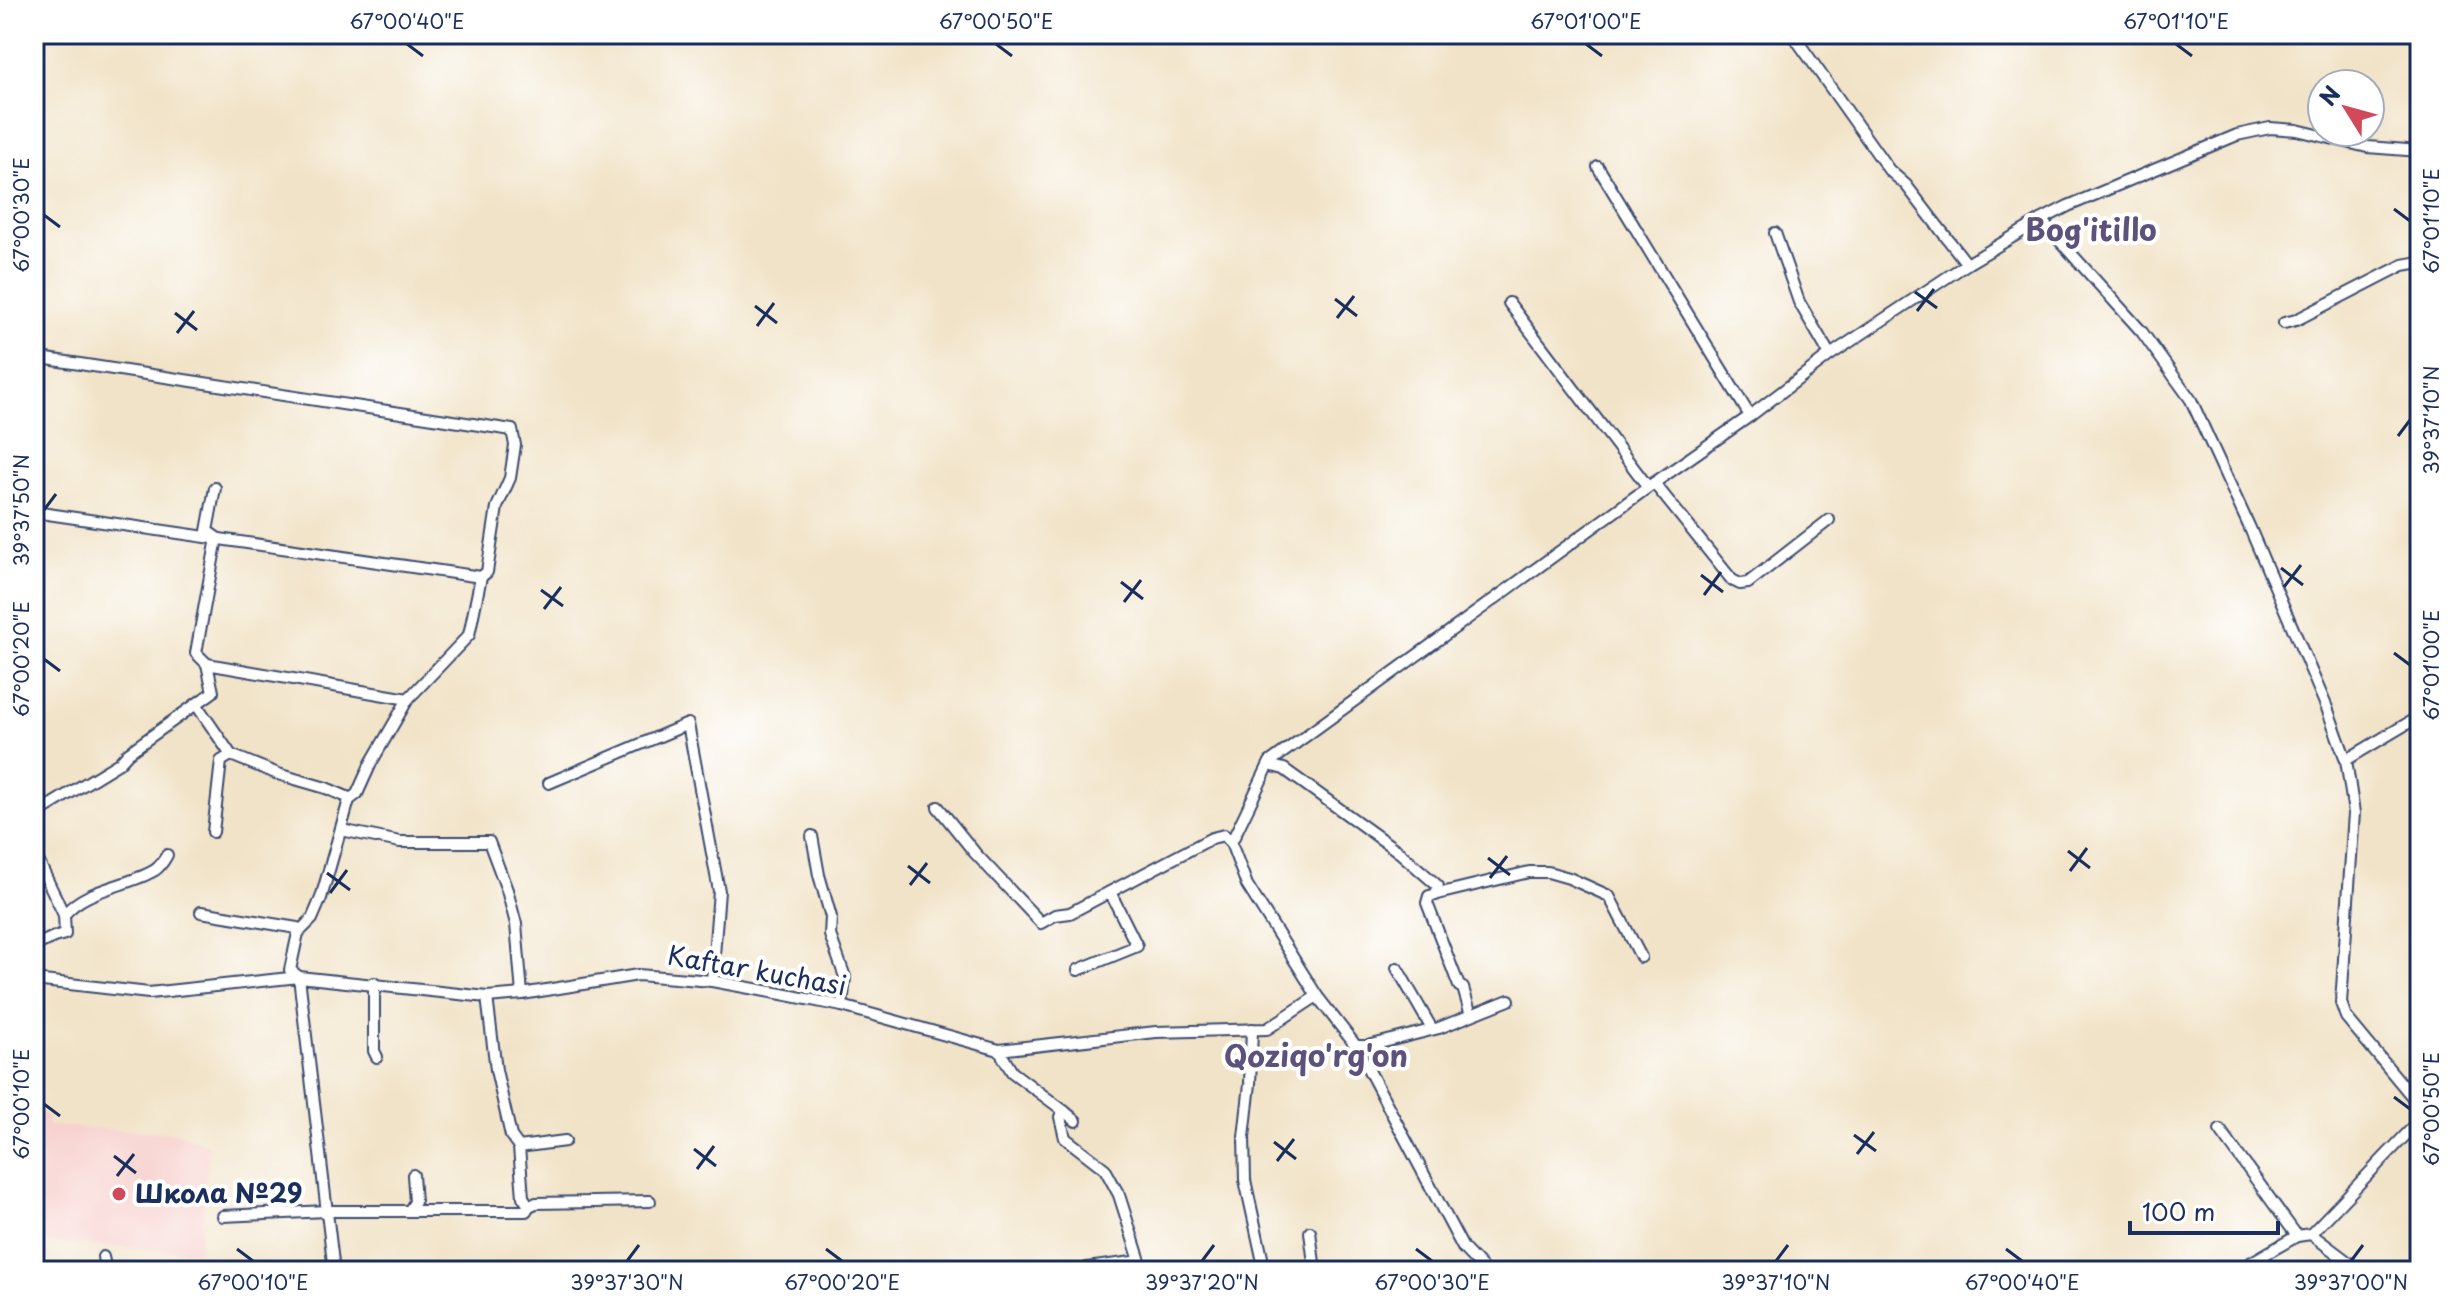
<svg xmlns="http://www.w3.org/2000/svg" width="2454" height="1305" font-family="'Playpen Sans',sans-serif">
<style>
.built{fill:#f7d0cd}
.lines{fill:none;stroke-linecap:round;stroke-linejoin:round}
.minor-casing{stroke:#3b4a6e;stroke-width:14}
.minor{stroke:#fff;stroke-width:10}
.ticks{fill:none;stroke:#1b2f5e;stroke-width:3}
.poi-dot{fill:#d1495b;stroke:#fff;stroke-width:3}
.labels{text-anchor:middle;stroke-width:8;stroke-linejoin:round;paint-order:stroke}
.street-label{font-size:26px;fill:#1b2f5e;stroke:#fff}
.poi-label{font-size:26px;font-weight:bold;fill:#1b2f5e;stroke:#fff;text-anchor:start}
.quarter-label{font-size:30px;font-weight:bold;fill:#5d527c;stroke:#fff}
.neatline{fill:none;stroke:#1b2f5e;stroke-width:3}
.ticks-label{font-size:20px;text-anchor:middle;fill:#1b2f5e}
</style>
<rect width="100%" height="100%" fill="#fff"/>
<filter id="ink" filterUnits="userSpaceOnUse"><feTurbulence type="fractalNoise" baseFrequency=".0125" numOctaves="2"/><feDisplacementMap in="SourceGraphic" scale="16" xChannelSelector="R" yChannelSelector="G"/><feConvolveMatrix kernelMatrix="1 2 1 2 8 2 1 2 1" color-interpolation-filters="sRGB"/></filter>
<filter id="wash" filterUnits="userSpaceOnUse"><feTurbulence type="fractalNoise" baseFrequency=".006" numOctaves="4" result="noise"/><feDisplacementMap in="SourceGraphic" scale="32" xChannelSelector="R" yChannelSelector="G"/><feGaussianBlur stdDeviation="1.8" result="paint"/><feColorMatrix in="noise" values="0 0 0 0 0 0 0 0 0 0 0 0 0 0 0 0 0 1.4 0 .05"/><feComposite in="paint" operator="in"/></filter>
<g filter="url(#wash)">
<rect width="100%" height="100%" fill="#f1e3c7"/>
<!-- built -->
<path class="built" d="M34,1106L48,1116V1126L179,1133L209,1146L199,1252L34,1242Z"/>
</g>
<g filter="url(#ink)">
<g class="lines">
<!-- minor casing -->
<g class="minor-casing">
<g id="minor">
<path d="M1796,39L1889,170L1906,185L1967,264"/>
<path d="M1598,167L1750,416"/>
<path d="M2041,220L2142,332L2191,400L2249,526L2327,708L2346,760L2354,813L2341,1003L2346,1017L2420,1106"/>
<path d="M1775,233L1799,302L1830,355"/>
<path d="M1509,303L1648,487"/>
<path d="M2284,323L2296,320L2403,265L2420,262"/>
<path d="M34,357L512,430L515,445L510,478L497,507L487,572L481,577"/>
<path d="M1654,483L1732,580L1740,584L1748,583L1829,520"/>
<path d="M34,512L481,577L469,635L408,699"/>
<path d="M207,664L196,653L217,538L207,531L215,488"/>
<path d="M196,704L231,755L278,774L326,788L347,797L349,800L321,898L312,919L298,933L290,970L299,977L334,1271"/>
<path d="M2346,760L2420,716"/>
<path d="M1269,765L1284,769L1399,852L1438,886L1436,895"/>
<path d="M549,783L688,724L719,891L712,981"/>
<path d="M938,807L975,853L1041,923L1055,915L1070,913L1212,838L1224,835L1231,843L1247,885L1317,996L1356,1046L1463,1248L1485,1271"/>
<path d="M34,815L119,763L128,753L213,692L207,664L408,699L371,763L357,794L349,800"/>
<path d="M341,830L400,842H489L507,890L516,924L522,994"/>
<path d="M213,832L221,761L231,755"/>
<path d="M812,836L819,875L831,917L830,935L845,977L842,1006"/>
<path d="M1231,843L1270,762L1654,483L1750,416L1830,355L1967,264L2041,220L2068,206L2237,135L2270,128L2297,130L2367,147L2420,151"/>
<path d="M34,852L64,915"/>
<path d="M201,912L297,928L298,933"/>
<path d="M34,946L54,937L65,934L64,915C85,888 127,887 155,870C161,866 164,860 167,855"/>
<path d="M1397,968L1432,1029"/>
<path d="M1078,970L1137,946L1110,892"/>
<path d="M34,980L149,993L299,977L487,997L522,994L638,975L712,981L782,994L842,1006L999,1050L1156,1032L1267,1029L1317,996"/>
<path d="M374,983V1051L377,1057"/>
<path d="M487,997L496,1070L511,1136L519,1147"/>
<path d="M1471,1015L1463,988L1459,986L1427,903L1429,896L1529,872H1548L1569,878L1609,896L1641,957"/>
<path d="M1252,1029L1250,1084L1244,1137L1245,1180L1265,1271"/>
<path d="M1356,1046H1368L1439,1028L1509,1000"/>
<path d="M999,1050L1012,1072L1064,1111L1060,1117L1065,1138L1105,1169L1119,1195L1140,1261L1087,1268"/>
<path d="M1064,1111L1076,1121"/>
<path d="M2220,1130L2297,1236"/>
<path d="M529,1206L536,1203L650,1201"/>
<path d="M409,1211H526L529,1206L523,1197L519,1147L565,1141"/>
<path d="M223,1216L326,1211H409L415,1202L413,1175"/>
<path d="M1310,1232L1315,1271"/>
<path d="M2311,1234L2360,1271"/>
<path d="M103,1257L106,1271"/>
<path d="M2236,1271L2297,1236L2311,1234L2420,1120"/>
</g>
</g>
<!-- minor -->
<use href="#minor" class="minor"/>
</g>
</g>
<!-- ticks -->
<path class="ticks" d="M407,44L423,56M996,44L1012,56M1586,44L1602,56M2176,44L2192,56M2394,209L2410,221M44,215L60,227M1915,292L1937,308M1335,299L1357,316M755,306L777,323M1917,311L1934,289M175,313L197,330M1337,318L1354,296M757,326L774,303M177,333L194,311M2398,436L2410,420M44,510L56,494M2281,568L2303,585M1701,575L1723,592M1121,582L1143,599M2284,587L2301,565M541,590L563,606M1704,595L1721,572M1124,602L1141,580M544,609L561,587M2394,653L2410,665M44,659L60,671M2068,851L2090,868M1488,858L1510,875M908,866L930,883M2070,871L2087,848M327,873L350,890M1490,878L1507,856M910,885L927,863M330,893L347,870M2394,1097L2410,1109M44,1104L60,1116M1854,1135L1876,1151M1274,1142L1296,1159M694,1149L716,1166M1857,1154L1874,1132M114,1156L136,1173M1277,1161L1294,1139M697,1169L714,1146M117,1176L134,1154M237,1249L253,1261M826,1249L842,1261M1416,1249L1432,1261M2006,1249L2022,1261M627,1261L639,1245M1202,1261L1214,1245M1776,1261L1788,1245M2351,1261L2363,1245"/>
<!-- markers -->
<circle class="poi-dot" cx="119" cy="1194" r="8"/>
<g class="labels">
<!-- street labels -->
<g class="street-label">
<text transform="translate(757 971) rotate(10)" y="9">Kaftar kuchasi</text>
</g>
<!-- poi labels -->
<g class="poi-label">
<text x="135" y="1203">Школа №29</text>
</g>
<!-- quarter labels -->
<g class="quarter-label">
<text x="2091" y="241">Bog'itillo</text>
<text x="1316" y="1067">Qoziqo'rg'on</text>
</g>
</g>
<!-- margin -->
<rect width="2454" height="1305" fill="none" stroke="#fff" stroke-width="88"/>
<!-- north arrow -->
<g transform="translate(2346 108) rotate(307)"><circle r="38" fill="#ffffff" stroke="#a4acbf" stroke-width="2"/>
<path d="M0-6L14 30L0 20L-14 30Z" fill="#d1495b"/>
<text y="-12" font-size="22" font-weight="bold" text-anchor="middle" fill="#1b2f5e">N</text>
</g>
<!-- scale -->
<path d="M2130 1221v12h148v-12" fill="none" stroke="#1b2f5e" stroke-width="4"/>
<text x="2142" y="1221" font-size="24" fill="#1b2f5e" stroke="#ffffff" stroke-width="6" paint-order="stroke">100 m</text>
<rect x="44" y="44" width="2366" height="1217" class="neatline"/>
<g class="ticks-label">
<text x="407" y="29">67°00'40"E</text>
<text x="996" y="29">67°00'50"E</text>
<text x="1586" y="29">67°01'00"E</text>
<text x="2176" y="29">67°01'10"E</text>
<text transform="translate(22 215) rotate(-90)" y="7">67°00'30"E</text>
<text transform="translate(2432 221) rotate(-90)" y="7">67°01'10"E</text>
<text transform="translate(2432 420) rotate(-90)" y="7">39°37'10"N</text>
<text transform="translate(22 510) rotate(-90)" y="7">39°37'50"N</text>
<text transform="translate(22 659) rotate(-90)" y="7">67°00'20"E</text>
<text transform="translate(2432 665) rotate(-90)" y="7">67°01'00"E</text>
<text transform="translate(22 1104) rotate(-90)" y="7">67°00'10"E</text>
<text transform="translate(2432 1109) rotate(-90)" y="7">67°00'50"E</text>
<text x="253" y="1290">67°00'10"E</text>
<text x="627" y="1290">39°37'30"N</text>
<text x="842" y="1290">67°00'20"E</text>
<text x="1202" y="1290">39°37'20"N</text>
<text x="1432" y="1290">67°00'30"E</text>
<text x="1776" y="1290">39°37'10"N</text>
<text x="2022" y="1290">67°00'40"E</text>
<text x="2351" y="1290">39°37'00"N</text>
</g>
</svg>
